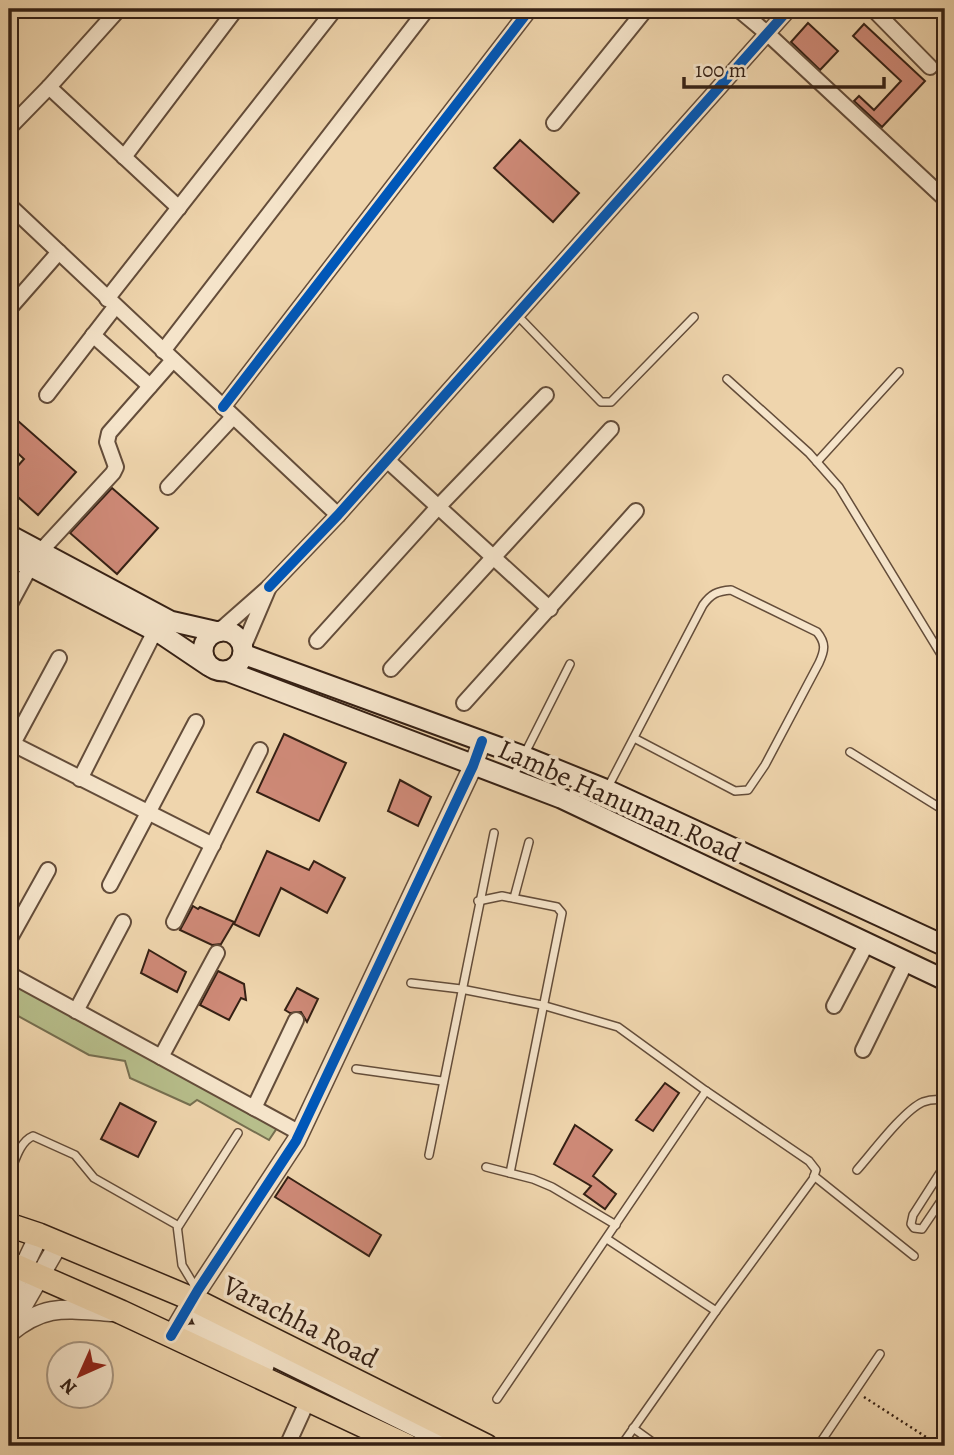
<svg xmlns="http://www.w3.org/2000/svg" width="954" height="1455" font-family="Alegreya,serif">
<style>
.green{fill:#b7be8b;stroke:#766f50;stroke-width:2}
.building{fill:#cf8a78;stroke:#352014;stroke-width:2}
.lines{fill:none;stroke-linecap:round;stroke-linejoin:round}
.service-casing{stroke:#644d3a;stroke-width:10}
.minor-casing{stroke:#644d3a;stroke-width:18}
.tertiary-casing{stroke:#644d3a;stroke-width:21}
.secondary-casing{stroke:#352014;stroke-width:23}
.primary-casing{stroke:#352014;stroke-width:26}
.path{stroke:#352014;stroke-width:2.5;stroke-dasharray:2 3.5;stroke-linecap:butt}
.service{stroke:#f5e4ca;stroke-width:7}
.minor{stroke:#f5e4ca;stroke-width:14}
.tertiary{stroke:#f5e4ca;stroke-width:18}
.secondary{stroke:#f5e4ca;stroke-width:19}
.primary{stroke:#efd5ad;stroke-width:23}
.cycleway-casing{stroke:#f5e4ca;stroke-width:15}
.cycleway{stroke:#0057b8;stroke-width:10}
.labels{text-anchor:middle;stroke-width:7;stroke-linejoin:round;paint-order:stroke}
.street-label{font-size:28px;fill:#352014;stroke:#f5e4ca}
</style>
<rect width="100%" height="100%" fill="#efd5ad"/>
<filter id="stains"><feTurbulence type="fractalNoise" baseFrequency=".00286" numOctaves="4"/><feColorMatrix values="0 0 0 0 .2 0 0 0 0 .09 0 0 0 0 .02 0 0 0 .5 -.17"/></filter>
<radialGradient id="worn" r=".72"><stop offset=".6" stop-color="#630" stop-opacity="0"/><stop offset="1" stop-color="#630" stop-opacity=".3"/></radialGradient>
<!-- green -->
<path class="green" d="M9,981L277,1128L269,1140L197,1100L190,1105L130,1078L125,1061L89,1055L9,1011Z"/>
<!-- building -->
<g class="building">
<path d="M808,23L838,51L820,70L791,42Z"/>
<path d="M864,24L925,81L882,127L854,101L859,96L874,110L901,81L853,36Z"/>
<path d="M520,140L579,193L553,222L494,168Z"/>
<path d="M9,413L76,472L38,515L9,489V476L24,459L9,445Z"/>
<path d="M112,488L158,528L117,574L70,533Z"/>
<path d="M284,734L346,763L319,821L257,792Z"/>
<path d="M400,780L431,797L418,826L388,811Z"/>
<path d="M267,851L309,870L314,861L345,878L327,913L281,888L259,936L234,924Z"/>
<path d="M193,906L198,909L200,907L234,922L221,944L212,945L180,930Z"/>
<path d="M149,950L186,972L177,992L141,973Z"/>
<path d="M218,971L244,984L246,1000L241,998L229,1020L200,1005Z"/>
<path d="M297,988L318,999L307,1022L301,1012L290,1013L285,1010Z"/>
<path d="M665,1083L679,1093L653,1131L636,1120Z"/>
<path d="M120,1103L156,1122L138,1157L101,1139Z"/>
<path d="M575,1125L612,1150L593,1176L616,1194L605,1209L584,1194L591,1186L554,1164Z"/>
<path d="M288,1177L381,1235L369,1256L275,1197Z"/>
</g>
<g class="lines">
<!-- service casing -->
<g class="service-casing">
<g id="service">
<path d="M516,314L601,402H611L694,317"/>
<path d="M727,379L809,453L839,487L945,661"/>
<path d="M817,462L899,372"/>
<path d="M850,752L945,811"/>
<path d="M513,777L570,664"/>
<path d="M607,789L703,605C711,594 717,591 731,590L817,632C826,643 825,650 819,663L765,765L748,790L735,791L634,738"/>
<path d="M514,898L529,842"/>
<path d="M478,901L502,896L557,907L562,913L510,1173"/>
<path d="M411,983L461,989L542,1005L618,1027L706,1091L809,1161L816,1170L813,1179L716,1311L621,1446"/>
<path d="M356,1069L442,1081"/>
<path d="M429,1155L494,833"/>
<path d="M945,1165L913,1215L911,1224L914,1228L922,1229L945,1195"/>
<path d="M486,1167L533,1179L552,1187L616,1225"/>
<path d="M857,1170C872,1153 904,1110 923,1102C931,1099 937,1099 945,1100"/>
<path d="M9,1175C15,1162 19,1142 33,1136L75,1155L94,1178L177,1225L182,1265L197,1290"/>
<path d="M814,1176L914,1256"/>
<path d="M178,1227L238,1133"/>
<path d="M607,1239L716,1311"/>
<path d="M497,1399L706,1091"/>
<path d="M633,1428L658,1446"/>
<path d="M818,1446L880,1354"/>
</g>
</g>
<!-- minor casing -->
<g class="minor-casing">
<g id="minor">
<path d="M738,9L768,34L945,199"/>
<path d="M873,9L930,67"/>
<path d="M49,87L179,208"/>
<path d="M554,123L646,9"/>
<path d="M9,128L49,87L119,9"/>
<path d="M124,157L236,9"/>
<path d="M9,205L338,515"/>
<path d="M107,299L335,9"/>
<path d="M9,309L59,252"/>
<path d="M93,335L150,386"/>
<path d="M163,351L427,9"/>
<path d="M47,395L115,307"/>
<path d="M223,407L530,9"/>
<path d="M387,460L550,609"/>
<path d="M168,487L233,417"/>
<path d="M40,552L113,473L116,467L107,442L109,433L173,360"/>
<path d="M269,587L338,515L789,9"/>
<path d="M9,606L30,567"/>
<path d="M218,632L269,587L243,648"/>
<path d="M317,641L438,507L546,395"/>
<path d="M391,669L611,429"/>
<path d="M464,703L636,511"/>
<path d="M9,742L213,845"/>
<path d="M9,751L59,658"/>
<path d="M80,779L155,631"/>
<path d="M110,885L196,722"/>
<path d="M174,922L260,750"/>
<path d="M9,940L48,870"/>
<path d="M9,974L300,1133"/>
<path d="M834,1006L867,943"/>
<path d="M76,1011L123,922"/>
<path d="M863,1050L906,962"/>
<path d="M161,1057L217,953"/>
<path d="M254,1108L296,1020"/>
<path d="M287,1446L308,1400"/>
</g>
</g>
<!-- tertiary casing -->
<g class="tertiary-casing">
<g id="tertiary">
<path d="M9,1298L39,1235"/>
<path d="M10,1328L59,1243"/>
<path d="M9,1333C46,1303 66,1309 111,1312"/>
<path d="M171,1336L198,1290L296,1141L473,766L482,741"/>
</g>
</g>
<!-- secondary casing -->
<g class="secondary-casing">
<g id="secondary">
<path d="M9,535L170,621L218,632"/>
<path d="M9,555L163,635L209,666"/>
<circle cx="223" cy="651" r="20"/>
<path d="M243,654L523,756L607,790L945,946"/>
<path d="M227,671L561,798L945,980"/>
<path d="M198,1302L202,1318L206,1323L455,1446"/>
<path d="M180,1340L191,1334H197L264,1366"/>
</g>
</g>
<!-- primary casing -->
<g class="primary-casing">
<g id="primary">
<path d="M9,1225L39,1235L192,1299L486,1446"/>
<path d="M9,1263L121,1312L407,1446"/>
</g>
</g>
<!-- path -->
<path class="path" d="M864,1397L940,1446"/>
<!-- service -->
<use href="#service" class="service"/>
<!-- minor -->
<use href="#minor" class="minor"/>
<!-- tertiary -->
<use href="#tertiary" class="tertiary"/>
<!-- secondary -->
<use href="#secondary" class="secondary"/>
<!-- primary -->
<use href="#primary" class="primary"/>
<!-- cycleway casing -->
<g class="cycleway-casing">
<g id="cycleway">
<path d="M223,407L530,9"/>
<path d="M269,587L338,515L789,9"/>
<path d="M171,1336L198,1290L296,1141L473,766L482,741"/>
</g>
</g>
<!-- cycleway -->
<use href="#cycleway" class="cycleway"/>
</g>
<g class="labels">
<!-- street labels -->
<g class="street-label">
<text transform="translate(620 800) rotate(24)" y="10">Lambe Hanuman Road</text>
<text transform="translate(301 1321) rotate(27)" y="10">Varachha Road</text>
</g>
</g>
<!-- margin -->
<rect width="954" height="1455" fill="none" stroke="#efd5ad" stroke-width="35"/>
<rect x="10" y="10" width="933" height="1434" fill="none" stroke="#352014" stroke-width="3.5"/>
<rect x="18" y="18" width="919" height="1420" fill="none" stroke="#352014" stroke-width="2"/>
<!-- north arrow -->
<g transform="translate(80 1375) rotate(225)"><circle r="33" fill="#f5e4ca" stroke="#a89681" stroke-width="2"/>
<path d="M0-5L12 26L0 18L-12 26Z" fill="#8f2418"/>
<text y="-10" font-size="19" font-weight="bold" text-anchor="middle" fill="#352014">N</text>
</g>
<!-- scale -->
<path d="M684 77v10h200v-10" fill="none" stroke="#352014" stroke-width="3.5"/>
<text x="695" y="77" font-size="21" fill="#352014" stroke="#f5e4ca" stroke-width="5" paint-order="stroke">100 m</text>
<rect width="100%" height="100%" filter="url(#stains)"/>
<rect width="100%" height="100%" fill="url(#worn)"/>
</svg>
